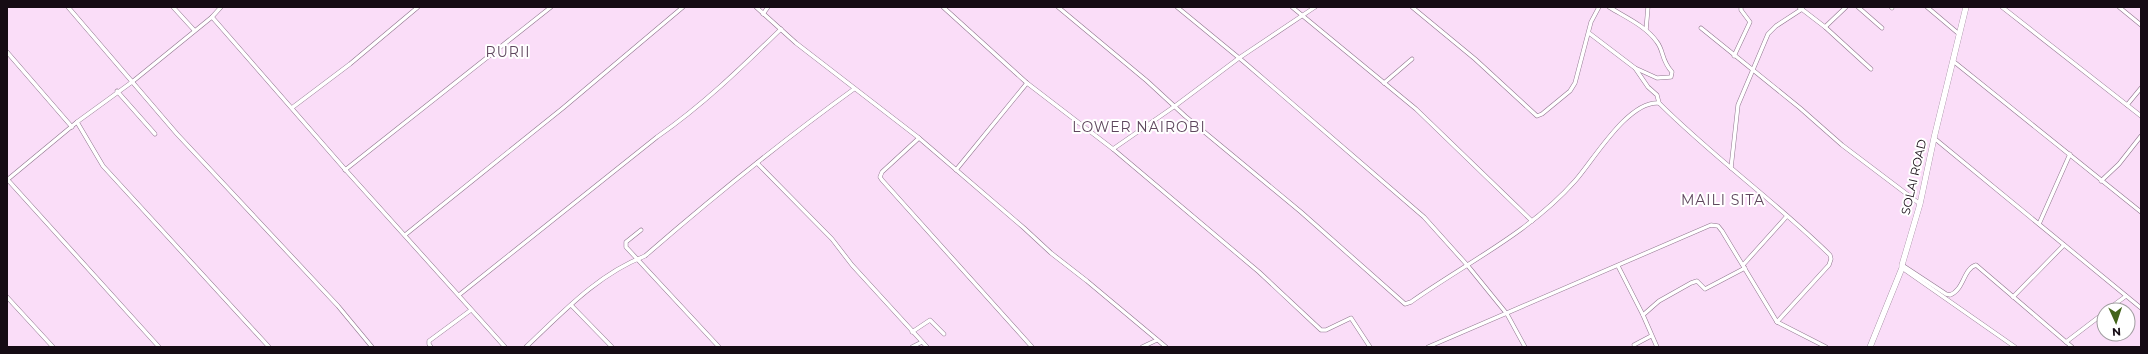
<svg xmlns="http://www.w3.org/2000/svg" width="2148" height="354" font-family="Montserrat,sans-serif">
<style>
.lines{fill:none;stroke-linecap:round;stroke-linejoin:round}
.minor-casing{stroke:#90768e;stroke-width:4.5}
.trunk-casing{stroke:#90768e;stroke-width:6}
.minor{stroke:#fff;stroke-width:3.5}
.trunk{stroke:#fff;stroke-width:5.5}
.labels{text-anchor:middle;stroke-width:4;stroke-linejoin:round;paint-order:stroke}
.street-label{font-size:12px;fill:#150b14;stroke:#fff}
.quarter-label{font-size:14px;letter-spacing:1px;fill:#5f475e;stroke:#fff}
</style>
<rect width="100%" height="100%" fill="#faddf8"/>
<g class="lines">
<!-- minor casing -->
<g class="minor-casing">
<g id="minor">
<path d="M68,7L177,134L338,306L372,347"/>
<path d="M173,7L194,30"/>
<path d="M756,7L796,43L919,138L1024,228L1051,253L1087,281L1166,347"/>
<path d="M943,7L1027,83L1113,149L1259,272L1321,330H1326L1351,318L1370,347"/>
<path d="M1058,7L1147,81L1185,116L1301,212L1405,304L1411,302C1466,263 1529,233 1575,181C1593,161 1628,100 1659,103C1713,157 1775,201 1830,255L1831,259L1829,265L1777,322"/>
<path d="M1177,7L1244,62L1424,217L1468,266L1507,314L1525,347"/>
<path d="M1292,7L1416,109L1532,221"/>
<path d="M1412,7L1475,59L1537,116L1542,114L1570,91L1575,83L1591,22L1599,7"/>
<path d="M1609,7C1625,17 1646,26 1657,42C1664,51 1661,60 1672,72L1671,77L1657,78L1635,68"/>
<path d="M1799,7L1825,27L1871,69"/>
<path d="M1858,7L1882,28"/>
<path d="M1891,7L1892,8"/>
<path d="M1927,7L1959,34"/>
<path d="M2002,7L2141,116"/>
<path d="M2119,7L2141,25"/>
<path d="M763,14L768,7"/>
<path d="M212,17L343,167L505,347"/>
<path d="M1825,27L1846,7"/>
<path d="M1701,28L1800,108L1842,145L1920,204"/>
<path d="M1646,30L1648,7"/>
<path d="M1589,33L1635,68L1648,87L1657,95L1659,103"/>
<path d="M7,52L72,127"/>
<path d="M1734,56L1750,22L1741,10V7"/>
<path d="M1953,61L2141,212"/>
<path d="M1384,83L1412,59"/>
<path d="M117,91L155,134"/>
<path d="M2127,105L2141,88"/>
<path d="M293,107L350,64L418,7"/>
<path d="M77,122L103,166L114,178L269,347"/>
<path d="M919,138L882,172L880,177L882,180L1032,347"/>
<path d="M1934,138L2141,308"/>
<path d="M1113,149L1175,106L1239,58L1315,7"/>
<path d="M757,163L832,239L852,265L927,347"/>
<path d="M1731,168L1738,105L1768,34L1776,26L1802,9"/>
<path d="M345,170L551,7"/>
<path d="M956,170L1027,83"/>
<path d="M7,179L159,347"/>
<path d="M7,180L77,122L132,82L212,17L221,7"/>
<path d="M2101,181L2119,164L2141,136"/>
<path d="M2039,224L2070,154"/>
<path d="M641,230L626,242V247L719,347"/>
<path d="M405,235L563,108L683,7"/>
<path d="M1743,265L1787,216"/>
<path d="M1902,265L1946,294L1950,295C1964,290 1963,269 1976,265L2072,347"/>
<path d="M1618,266L1643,315L1657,347"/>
<path d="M1902,268L2015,347"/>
<path d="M459,295L657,137C703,105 741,68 781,29"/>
<path d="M7,297L53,347"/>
<path d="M2013,297L2064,245"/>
<path d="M571,305L612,347"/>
<path d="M2107,310L2126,296"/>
<path d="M1643,315L1659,301L1691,283L1697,281L1705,289L1745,268"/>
<path d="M912,332L930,320L944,334"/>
<path d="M2066,342L2104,313"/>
<path d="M1634,345L1651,336"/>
<path d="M431,347L429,344V341L471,310"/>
<path d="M526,347C562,313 598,274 645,256C712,198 782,141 854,89"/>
<path d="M912,347L922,342"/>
<path d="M1142,347L1157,340"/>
<path d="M1428,347L1711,225L1718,226L1722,231L1777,322L1826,347"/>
</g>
</g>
<!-- trunk casing -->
<g class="trunk-casing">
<path id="trunk" d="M1870,347L1902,268V265L1920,204L1934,138L1966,7"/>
</g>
<!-- minor -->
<use href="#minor" class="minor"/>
<!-- trunk -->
<use href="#trunk" class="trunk"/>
</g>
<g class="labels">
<!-- street labels -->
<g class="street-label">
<text transform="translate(1914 177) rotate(-77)" y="4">SOLAI ROAD</text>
</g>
<!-- quarter labels -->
<g class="quarter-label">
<text x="508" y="57">RURII</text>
<text x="1139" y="132">LOWER NAIROBI</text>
<text x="1723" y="205">MAILI SITA</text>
</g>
</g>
<!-- border -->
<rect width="2148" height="354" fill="none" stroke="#150b14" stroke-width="16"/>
<!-- north arrow -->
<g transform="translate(2116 322) rotate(177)"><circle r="19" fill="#ffffff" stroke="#a19da1"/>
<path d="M0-3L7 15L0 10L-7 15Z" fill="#43641b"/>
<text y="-6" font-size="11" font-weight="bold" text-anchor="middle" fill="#150b14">N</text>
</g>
</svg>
